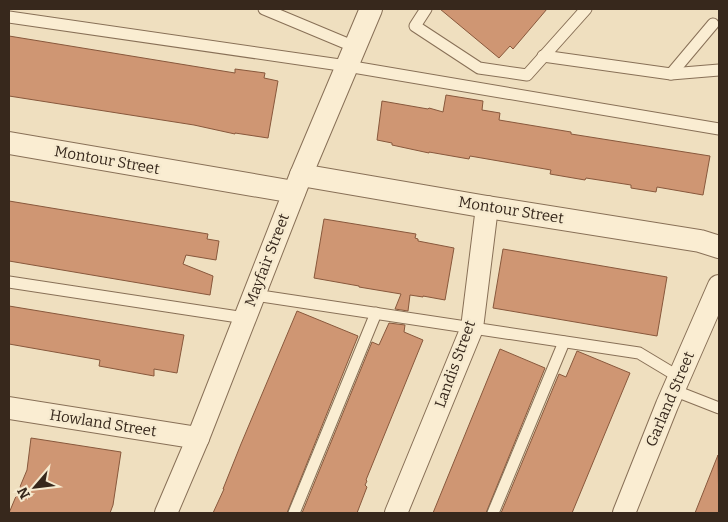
<svg xmlns="http://www.w3.org/2000/svg" width="728" height="522" font-family="Bitter,serif">
<style>
.building{fill:#cf9673;stroke:#88583c}
.lines{fill:none;stroke-linecap:round;stroke-linejoin:round}
.lane-casing{stroke:#887057;stroke-width:13}
.street-casing{stroke:#887057;stroke-width:24}
.lane{stroke:#faedd2;stroke-width:11}
.street{stroke:#faedd2;stroke-width:22}
.labels{text-anchor:middle;stroke-width:5;stroke-linejoin:round;paint-order:stroke}
.street-label{font-size:15px;fill:#37281c;stroke:#f6eacf}
</style>
<rect width="100%" height="100%" fill="#efdfbf"/>
<!-- building -->
<g class="building">
<path d="M440,9H547L513,49L510,46L499,58Z"/>
<path d="M9,36L235,73V69L265,73L264,78L278,81L268,138L235,133V134L194,125L9,96Z"/>
<path d="M446,95L483,101L482,110L500,113L499,120L571,132V134L710,156L703,195L657,187L656,192L631,188V185L586,178L585,180L550,174L551,170L470,156L469,159L429,152V153L392,145V143L377,140L382,101L428,109L429,108L443,112Z"/>
<path d="M9,201L208,234L207,239L219,241L216,260L186,255L183,264L213,276L210,295L9,261Z"/>
<path d="M324,219L416,234L415,238L418,239V241L454,248L445,300L423,296V297L410,295L408,311L395,309L401,294L359,287V286L314,278Z"/>
<path d="M503,249L667,277L657,336L493,308Z"/>
<path d="M9,306L184,335L177,373L154,369V376L99,366L100,360L9,344Z"/>
<path d="M297,311L358,336L287,513H213L224,489H223L241,444Z"/>
<path d="M389,323L405,325L404,332L423,340L366,480L367,481L365,485L367,487L357,513H302L372,342L379,345Z"/>
<path d="M500,349L545,368L486,513H433Z"/>
<path d="M577,351L630,373L572,513H501L559,374L566,377Z"/>
<path d="M31,438L121,452L113,505L110,513H9L27,470Z"/>
<path d="M718,455L719,513H695Z"/>
</g>
<g class="lines">
<!-- lane casing -->
<g class="lane-casing">
<g id="lane">
<path d="M264,9L355,47"/>
<path d="M426,9L415,26L479,68L527,75L586,9"/>
<path d="M9,17L347,66L719,129"/>
<path d="M543,56L671,74L713,24"/>
<path d="M671,74L719,70"/>
<path d="M9,282L245,318"/>
<path d="M254,295L639,353L679,377"/>
<path d="M673,390L719,408"/>
<path d="M294,513L376,313"/>
<path d="M493,513L564,342"/>
</g>
</g>
<!-- street casing -->
<g class="street-casing">
<g id="street">
<path d="M9,143L294,192"/>
<path d="M301,175L487,207L700,241L719,247"/>
<path d="M9,408L198,438"/>
<path d="M166,513L198,438L301,175L371,9"/>
<path d="M396,513L472,328L487,207"/>
<path d="M624,513L667,405L719,286"/>
</g>
</g>
<!-- lane -->
<use href="#lane" class="lane"/>
<!-- street -->
<use href="#street" class="street"/>
</g>
<g class="labels">
<!-- street labels -->
<g class="street-label">
<text transform="translate(107 160) rotate(10)" y="5">Montour Street</text>
<text transform="translate(511 210) rotate(9)" y="5">Montour Street</text>
<text transform="translate(267 260) rotate(-69)" y="5">Mayfair Street</text>
<text transform="translate(455 364) rotate(-70)" y="5">Landis Street</text>
<text transform="translate(670 399) rotate(-67)" y="5">Garland Street</text>
<text transform="translate(103 423) rotate(9)" y="5">Howland Street</text>
</g>
</g>
<!-- border -->
<rect width="728" height="522" fill="none" stroke="#37281c" stroke-width="20"/>
<!-- north arrow -->
<g transform="translate(35 487) rotate(242)" stroke="#f6eacf" stroke-width="4" paint-order="stroke">
<path d="M0-4L9 19L0 12L-9 19Z" fill="#37281c"/>
<text y="-8" font-size="14" font-weight="bold" text-anchor="middle" fill="#37281c">N</text>
</g>
</svg>
